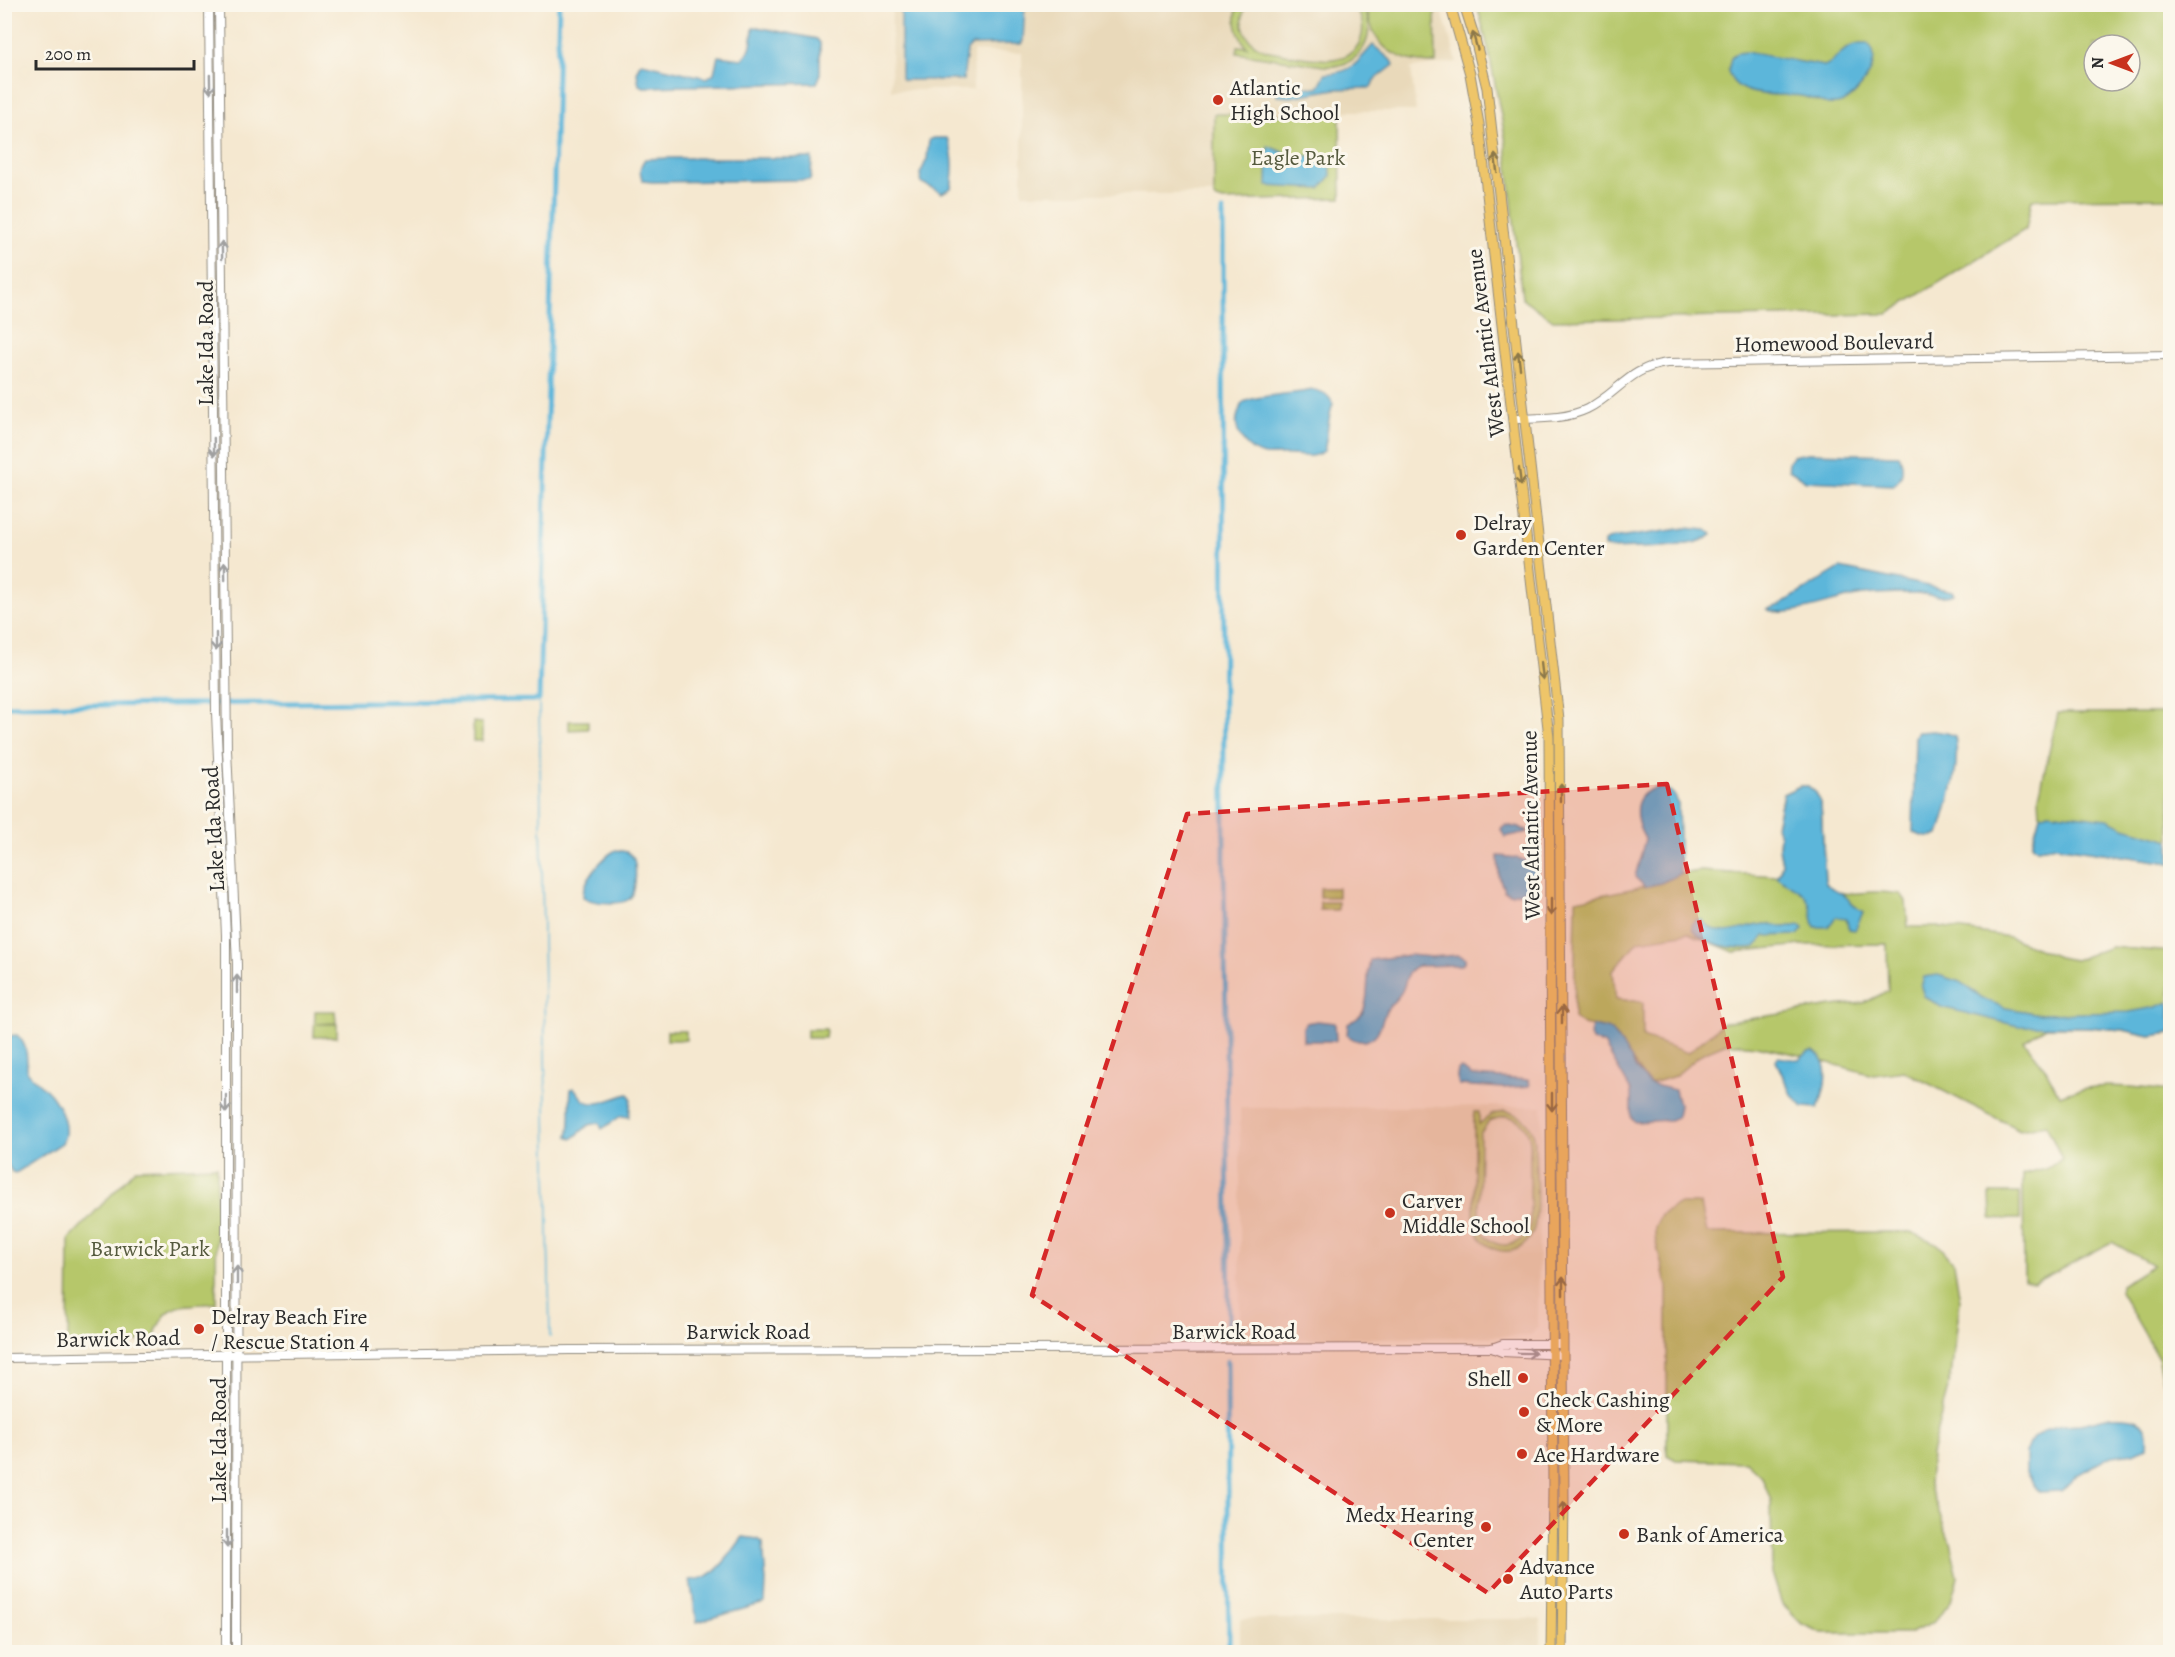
<svg xmlns="http://www.w3.org/2000/svg" width="2175" height="1657" font-family="Alegreya,serif">
<style>
.built{fill:#e9d9ba}
.green{fill:#b6c76a;stroke:#70794a;stroke-width:1.5;fill-rule:evenodd}
.water{fill:#5cb6da;stroke:#447082;stroke-width:1.5}
.lines{fill:none;stroke-linecap:round;stroke-linejoin:round}
.stream{stroke:#5cb6da;stroke-width:1.5}
.canal{stroke:#5cb6da;stroke-width:5}
.tertiary-casing{stroke:#908a7e;stroke-width:10}
.primary-casing{stroke:#908a7e;stroke-width:11}
.tertiary{stroke:#fff;stroke-width:8}
.primary{stroke:#eec569;stroke-width:9}
.oneway{stroke:#8c784a}
.oneway2{stroke:#a0a0a0}
.marked{fill:#d62828;fill-opacity:0.2;stroke:#d62828;stroke-width:4.5;stroke-dasharray:12 8;stroke-linejoin:round}
.poi-dot{fill:#c8321e;stroke:#fbf7ec;stroke-width:2}
.labels{text-anchor:middle;stroke-width:6;stroke-linejoin:round;paint-order:stroke}
.poi-label{font-size:22px;fill:#2b2b2b;stroke:#fbf7ec;text-anchor:start}
.park-label{font-size:22px;fill:#555a3e;stroke:#fbf7ec}
.street-label{font-size:22px;fill:#2b2b2b;stroke:#fbf7ec}
</style>
<rect width="100%" height="100%" fill="#fbf7ec"/>
<filter id="ink" filterUnits="userSpaceOnUse"><feTurbulence type="fractalNoise" baseFrequency=".0167" numOctaves="2"/><feDisplacementMap in="SourceGraphic" scale="12" xChannelSelector="R" yChannelSelector="G"/><feConvolveMatrix kernelMatrix="1 2 1 2 8 2 1 2 1" color-interpolation-filters="sRGB"/></filter>
<filter id="wash" filterUnits="userSpaceOnUse"><feTurbulence type="fractalNoise" baseFrequency=".008" numOctaves="4" result="noise"/><feDisplacementMap in="SourceGraphic" scale="24" xChannelSelector="R" yChannelSelector="G"/><feGaussianBlur stdDeviation="1.35" result="paint"/><feColorMatrix in="noise" values="0 0 0 0 0 0 0 0 0 0 0 0 0 0 0 0 0 1.4 0 .05"/><feComposite in="paint" operator="in"/></filter>
<g filter="url(#wash)">
<rect width="100%" height="100%" fill="#f5e8d0"/>
<!-- built -->
<g class="built">
<path d="M892,5H1440L1457,62L1411,68L1416,111H1313L1290,115L1214,114V194H1022V53L973,51V90H891Z"/>
<path d="M1542,1106L1543,1187L1539,1239L1538,1327L1530,1336L1240,1340V1108Z"/>
<rect x="1240" y="1619" width="301" height="33"/>
</g>
<!-- green -->
<g class="green">
<path d="M1238,5H1246C1237,25 1247,46 1269,51C1297,55 1353,75 1362,35C1364,24 1360,13 1353,5H1362C1380,34 1360,70 1324,66L1237,53L1238,46L1247,47C1236,34 1233,21 1238,5Z"/>
<path d="M1367,5H1433L1435,8L1436,63C1397,63 1370,47 1367,5Z"/>
<path d="M1477,5H2170V198L2032,199L2026,229L1888,314L1553,320L1522,298L1505,137L1488,48ZM2094,45H2130V81H2094Z"/>
<path d="M1313,111H1340L1341,198L1223,201L1214,198V114L1290,115Z"/>
<path d="M2058,713H2170V863L2056,846L2037,849L2032,844L2040,815L2039,796Z"/>
<path d="M569,721H588V729L569,730Z"/>
<path d="M473,722L482,723V741H473Z"/>
<path d="M1800,786H1808L1816,793L1821,803L1825,883C1840,899 1857,892 1876,892C1885,892 1893,893 1901,894L1906,901L1908,927H1943L2009,937L2058,957L2075,960L2111,947L2170,952V1033L2150,1036L2123,1030L2090,1027H2046L2024,1041L2045,1068L2059,1095C2098,1081 2130,1087 2170,1091V1408L2158,1357L2120,1291L2121,1285L2153,1265L2112,1242L2034,1283L2024,1280L2023,1175L2046,1169L2062,1159L2046,1125L2020,1130L1904,1071L1873,1075L1800,1055L1756,1046L1727,1043L1703,1053L1675,1076L1650,1084C1634,1067 1625,1048 1611,1030L1583,1025L1574,1018L1576,900L1660,883L1680,874L1701,871L1776,876L1780,872L1782,863L1779,848L1780,835L1776,827L1783,794ZM1688,933L1734,952L1802,945L1887,944L1888,991L1864,1003L1832,1006L1723,1023L1688,1053L1643,1037V1002L1616,999L1613,971L1638,941Z"/>
<rect x="1320" y="888" width="18" height="9"/>
<rect x="1320" y="902" width="18" height="8"/>
<path d="M315,1011H335L336,1023L317,1024H337V1037H314Z"/>
<path d="M807,1029H826L825,1038H807Z"/>
<rect x="667" y="1031" width="19" height="9"/>
<path d="M1504,1111C1522,1113 1533,1124 1535,1142C1535,1162 1540,1216 1533,1231C1521,1264 1477,1254 1474,1220V1112H1479V1124L1491,1115ZM1505,1116C1520,1118 1528,1127 1530,1142V1224C1522,1254 1483,1251 1479,1220L1480,1134L1489,1121Z"/>
<path d="M217,1166L216,1303C180,1306 164,1301 153,1341L68,1344L69,1239L136,1169Z"/>
<path d="M1990,1193H2020V1219H1991Z"/>
<path d="M1678,1204H1701L1707,1233L1911,1232L1938,1244L1954,1263L1960,1301L1951,1376L1931,1454L1929,1485L1950,1542L1958,1577L1951,1601L1934,1622L1911,1633H1822L1802,1624L1782,1604L1772,1573L1771,1501L1762,1477L1746,1462L1676,1460L1667,1455V1287L1655,1238V1227L1661,1215Z"/>
</g>
<!-- water -->
<g class="water">
<path d="M901,5H927L946,12L966,11L986,5H1025L1023,41L1021,44L972,45L967,50L963,80H903L901,78Z"/>
<path d="M757,27L817,39L820,43V76L817,83L644,87L639,85L637,73L639,65L642,63L707,78L714,73L718,56L742,59C752,52 752,40 753,28Z"/>
<path d="M1860,44H1868C1886,59 1858,97 1841,103C1827,108 1815,98 1801,96C1778,93 1736,101 1728,71L1731,58L1737,53L1746,52L1824,66C1839,61 1839,47 1860,44Z"/>
<path d="M1373,45L1393,62L1394,65L1376,79L1370,88L1335,89L1291,97L1277,96L1278,84L1318,88L1325,74C1354,72 1355,64 1373,45Z"/>
<path d="M934,138H947C955,154 954,171 951,188L942,193L922,183L920,174L927,159L929,140Z"/>
<path d="M1268,146L1292,156H1330L1331,176L1320,189L1267,186Z"/>
<path d="M669,158H812L811,177L810,180L652,182L643,181C639,172 639,167 645,159Z"/>
<path d="M1313,390C1324,392 1328,394 1333,404C1327,420 1328,435 1324,451C1314,458 1304,456 1293,455C1284,454 1274,456 1265,455C1247,452 1232,432 1238,414C1240,410 1240,404 1244,402C1256,395 1297,394 1313,390Z"/>
<path d="M1808,453L1899,455C1904,465 1904,479 1893,485L1806,481L1789,470L1788,462L1792,456Z"/>
<path d="M1686,528L1706,530L1712,534C1701,549 1631,548 1611,549L1604,547V542L1611,539Z"/>
<path d="M1840,568L1952,591L1954,594C1942,599 1925,593 1913,593C1895,593 1874,593 1857,596C1835,599 1785,620 1767,609L1780,605Z"/>
<path d="M1933,731L1947,733L1955,736C1961,768 1948,804 1939,835C1929,839 1922,837 1913,832L1915,736L1918,732Z"/>
<path d="M1800,786H1808L1816,793L1821,803L1825,883C1831,889 1840,890 1845,896C1852,902 1855,907 1863,912L1855,930L1849,929L1846,918L1836,917L1828,927H1815C1811,918 1812,907 1807,899C1801,888 1785,884 1776,876L1780,872L1782,863L1779,848L1780,835L1776,827L1783,794Z"/>
<path d="M1656,788C1668,788 1675,792 1678,804L1680,874L1661,883L1645,887L1635,877L1645,839C1634,820 1630,795 1656,788Z"/>
<path d="M2048,812L2108,819L2124,827L2170,840V863L2056,846L2037,849L2032,844L2040,815Z"/>
<path d="M1506,825L1527,830L1528,832L1505,837L1501,830L1502,827Z"/>
<path d="M616,850C622,851 629,851 633,857C637,865 636,887 632,896C626,907 592,903 583,897C582,882 602,857 616,850Z"/>
<path d="M1498,856C1512,857 1528,858 1537,869L1534,888L1512,894L1504,891L1499,876Z"/>
<path d="M1696,920H1702C1722,944 1743,924 1768,924C1773,924 1777,926 1782,926C1788,927 1795,926 1801,925L1803,929L1798,935L1764,936L1756,947C1734,950 1707,946 1692,929V923Z"/>
<path d="M1409,955L1431,957L1459,955L1465,958V962L1461,965L1417,966C1406,970 1407,980 1403,989C1400,997 1393,1001 1388,1008C1380,1020 1382,1038 1364,1041C1358,1042 1352,1039 1347,1035L1348,1024C1351,1022 1356,1020 1360,1016C1370,1007 1366,975 1370,960Z"/>
<path d="M1938,975L1960,982L1984,999L2006,1008L2041,1014L2129,1012L2156,1007L2170,1002V1033L2150,1036L2123,1030L2090,1027L2018,1026L1941,1007L1924,996L1921,987L1924,977Z"/>
<path d="M1317,1021L1335,1023L1336,1041H1303V1027L1306,1023Z"/>
<path d="M1593,1026L1611,1030L1632,1059L1635,1068L1650,1084L1675,1090L1679,1105L1677,1117L1670,1120L1635,1122L1631,1117V1091L1604,1044L1592,1041C1589,1035 1590,1032 1593,1026Z"/>
<path d="M17,1035C28,1045 27,1057 27,1071C33,1080 44,1086 51,1095C60,1107 71,1129 62,1143L16,1173L12,1172L5,1161L4,1044L8,1036Z"/>
<path d="M1813,1051C1833,1061 1825,1092 1818,1108L1803,1107L1791,1094L1776,1061L1778,1057L1799,1060L1808,1052Z"/>
<path d="M1461,1068L1472,1076L1529,1080L1530,1086L1503,1088L1459,1085L1457,1077L1458,1070Z"/>
<path d="M574,1088C578,1092 580,1097 584,1100C597,1109 616,1096 629,1094L631,1098L629,1117L621,1116L602,1129L599,1123L589,1125L572,1139L568,1136C572,1120 569,1105 571,1089Z"/>
<path d="M2110,1417C2133,1416 2150,1418 2147,1447L2134,1453L2111,1456L2077,1475L2061,1491L2039,1492L2026,1473V1453L2032,1439L2044,1430L2062,1425L2081,1424Z"/>
<path d="M743,1537L758,1539L763,1543L766,1582L765,1603L697,1622L690,1580C716,1580 729,1555 743,1537Z"/>
</g>
<g class="lines">
<!-- stream -->
<path class="stream" d="M539,700L550,1337"/>
<!-- canal -->
<g class="canal">
<path d="M1223,211L1224,857L1229,1319L1227,1335"/>
<path d="M4,706L539,700L559,4"/>
<path d="M1227,1361L1229,1652"/>
</g>
</g>
</g>
<g filter="url(#ink)">
<g class="lines">
<!-- tertiary casing -->
<g class="tertiary-casing">
<g id="tertiary">
<path d="M209,4L216,713L226,935V1652"/>
<path d="M219,4L227,750L237,964L236,1652"/>
<path d="M1513,419C1538,418 1564,420 1587,409C1619,393 1628,368 1667,363L2170,355"/>
<path d="M1492,1348L1502,1352L1563,1355"/>
<path d="M4,1358L570,1350L1492,1348L1503,1344H1563"/>
</g>
</g>
<!-- primary casing -->
<g class="primary-casing">
<g id="primary">
<path d="M1450,4L1470,74L1479,124L1549,737L1553,1488L1551,1652"/>
<path d="M1464,4L1475,39L1487,88L1559,720L1564,1501L1562,1652"/>
</g>
</g>
<!-- tertiary -->
<use href="#tertiary" class="tertiary"/>
<!-- primary -->
<use href="#primary" class="primary"/>
</g>
<!-- one-way arrows -->
<defs><path id="oneway-shaft" d="M-6 0H5M1.5-3L5.5 0L1.5 3" fill="none" stroke-width="1.6" stroke-linecap="round" stroke-linejoin="round" transform="scale(1.5)"/></defs>
<g class="oneway">
<use href="#oneway-shaft" transform="translate(1475 41) rotate(-106)"/>
<use href="#oneway-shaft" transform="translate(1496 163) rotate(-97)"/>
<use href="#oneway-shaft" transform="translate(1519 360) rotate(-97)"/>
<use href="#oneway-shaft" transform="translate(1520 477) rotate(83)"/>
<use href="#oneway-shaft" transform="translate(1542 671) rotate(83)"/>
<use href="#oneway-shaft" transform="translate(1561 793) rotate(-90)"/>
<use href="#oneway-shaft" transform="translate(1551 907) rotate(90)"/>
<use href="#oneway-shaft" transform="translate(1562 1015) rotate(-90)"/>
<use href="#oneway-shaft" transform="translate(1552 1102) rotate(90)"/>
<use href="#oneway-shaft" transform="translate(1563 1286) rotate(-90)"/>
<use href="#oneway-shaft" transform="translate(1564 1511) rotate(-90)"/>
</g>
<g class="oneway2">
<use href="#oneway-shaft" transform="translate(210 84) rotate(89)"/>
<use href="#oneway-shaft" transform="translate(222 250) rotate(-91)"/>
<use href="#oneway-shaft" transform="translate(214 447) rotate(89)"/>
<use href="#oneway-shaft" transform="translate(225 571) rotate(-91)"/>
<use href="#oneway-shaft" transform="translate(216 642) rotate(90)"/>
<use href="#oneway-shaft" transform="translate(237 984) rotate(-90)"/>
<use href="#oneway-shaft" transform="translate(226 1104) rotate(90)"/>
<use href="#oneway-shaft" transform="translate(237 1275) rotate(-90)"/>
<use href="#oneway-shaft" transform="translate(1527 1353) rotate(1)"/>
<use href="#oneway-shaft" transform="translate(227 1539) rotate(90)"/>
</g>
</g>
<!-- marked area -->
<path class="marked" d="M1667,784L1783,1277L1488,1593L1032,1295L1187,814Z"/>
<!-- markers -->
<g class="poi-dot">
<circle cx="1218" cy="100" r="6"/>
<circle cx="1461" cy="535" r="6"/>
<circle cx="1390" cy="1213" r="6"/>
<circle cx="199" cy="1329" r="6"/>
<circle cx="1523" cy="1378" r="6"/>
<circle cx="1524" cy="1412" r="6"/>
<circle cx="1522" cy="1454" r="6"/>
<circle cx="1486" cy="1527" r="6"/>
<circle cx="1624" cy="1534" r="6"/>
<circle cx="1508" cy="1579" r="6"/>
</g>
<g class="labels">
<!-- poi labels -->
<g class="poi-label">
<text x="1230" y="95">Atlantic<tspan x="1230" dy="25">High School</tspan></text>
<text x="1473" y="530">Delray<tspan x="1473" dy="25">Garden Center</tspan></text>
<text x="1402" y="1208">Carver<tspan x="1402" dy="25">Middle School</tspan></text>
<text x="211" y="1324">Delray Beach Fire<tspan x="211" dy="25">/ Rescue Station 4</tspan></text>
<text x="1511" y="1386" text-anchor="end">Shell</text>
<text x="1536" y="1407">Check Cashing<tspan x="1536" dy="25">&amp; More</tspan></text>
<text x="1534" y="1462">Ace Hardware</text>
<text x="1474" y="1522" text-anchor="end">Medx Hearing<tspan x="1474" dy="25">Center</tspan></text>
<text x="1636" y="1542">Bank of America</text>
<text x="1520" y="1574">Advance<tspan x="1520" dy="25">Auto Parts</tspan></text>
</g>
<!-- park labels -->
<g class="park-label">
<text x="1298" y="165">Eagle Park</text>
<text x="150" y="1256">Barwick Park</text>
</g>
<!-- street labels -->
<g class="street-label">
<text transform="translate(1834 342) rotate(-1)" y="8">Homewood Boulevard</text>
<text transform="translate(205 343) rotate(-90)" y="8">Lake Ida Road</text>
<text transform="translate(1485 343) rotate(-97)" y="8">West Atlantic Avenue</text>
<text transform="translate(1530 825) rotate(-91)" y="8">West Atlantic Avenue</text>
<text transform="translate(213 829) rotate(-93)" y="8">Lake Ida Road</text>
<text x="748" y="1339">Barwick Road</text>
<text x="1234" y="1339">Barwick Road</text>
<text transform="translate(118 1338) rotate(-1)" y="8">Barwick Road</text>
<text transform="translate(218 1440) rotate(-90)" y="8">Lake Ida Road</text>
</g>
</g>
<!-- margin -->
<rect width="2175" height="1657" fill="none" stroke="#fbf7ec" stroke-width="24"/>
<!-- north arrow -->
<g transform="translate(2112 63) rotate(270)"><circle r="28" fill="#fbf7ec" stroke="#a8a59f" stroke-width="1.5"/>
<path d="M0-4.5L10 22L0 15L-10 22Z" fill="#c8321e"/>
<text y="-9" font-size="16" font-weight="bold" text-anchor="middle" fill="#2b2b2b">N</text>
</g>
<!-- scale -->
<path d="M36 60v9h158v-9" fill="none" stroke="#2b2b2b" stroke-width="3"/>
<text x="45" y="60" font-size="18" fill="#2b2b2b" stroke="#fbf7ec" stroke-width="4.5" paint-order="stroke">200 m</text>
</svg>
